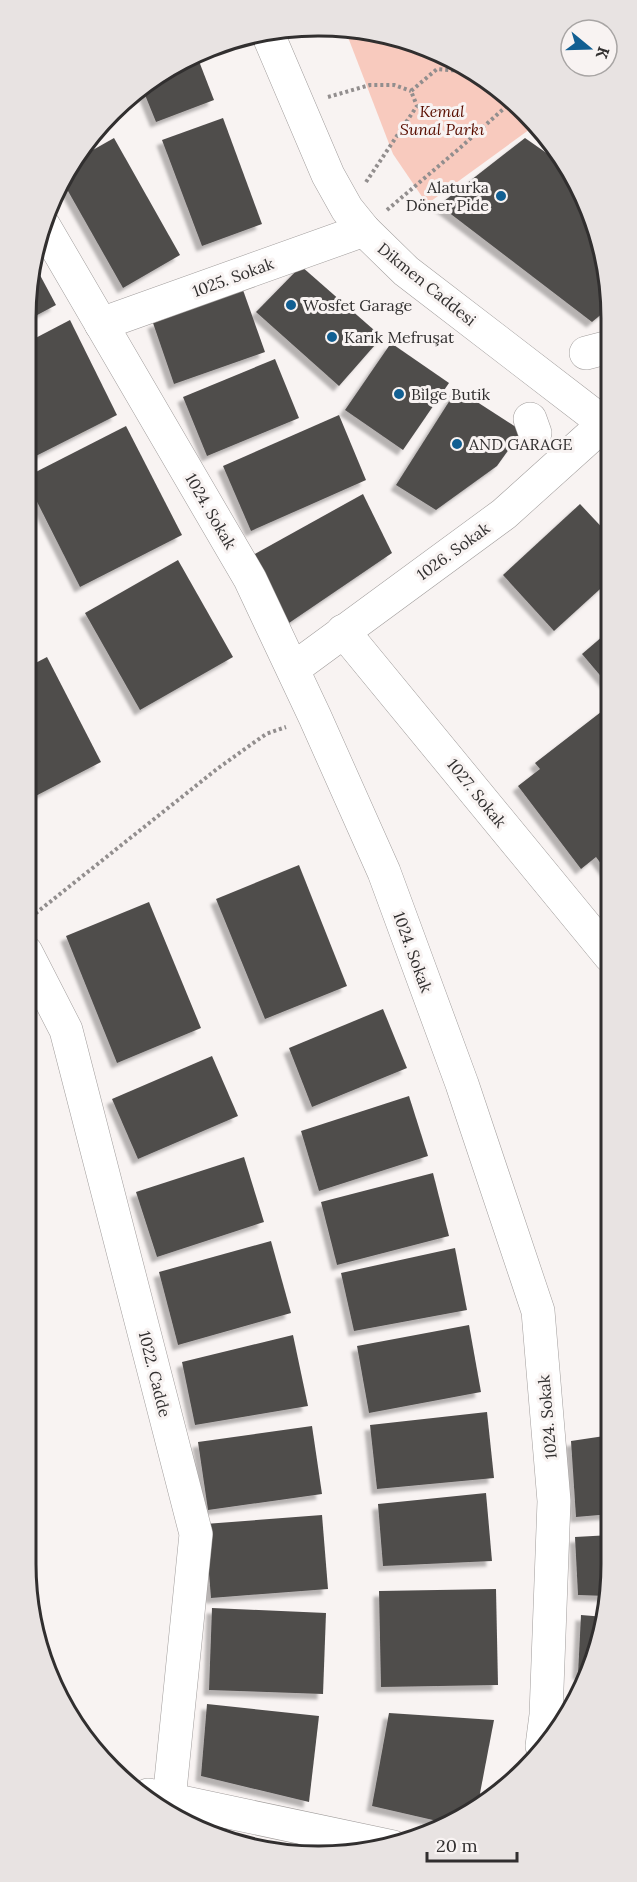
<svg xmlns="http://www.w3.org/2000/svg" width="637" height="1882" font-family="Lora,serif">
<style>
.green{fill:#f8cabe}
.building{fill:#504d4c;filter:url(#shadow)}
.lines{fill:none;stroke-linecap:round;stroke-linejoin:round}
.minor-casing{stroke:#a19d9c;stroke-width:34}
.major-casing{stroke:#a19d9c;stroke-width:34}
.path{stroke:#928e8e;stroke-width:4;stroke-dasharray:3 3;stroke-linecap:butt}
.minor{stroke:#fff;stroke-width:33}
.major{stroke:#fff;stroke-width:33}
.poi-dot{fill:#115f92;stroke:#f8f3f2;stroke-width:2}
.labels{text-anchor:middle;stroke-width:6;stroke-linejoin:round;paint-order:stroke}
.park-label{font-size:16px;font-style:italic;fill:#590e00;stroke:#f8f3f2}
.poi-label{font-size:16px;fill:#312f2f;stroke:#f8f3f2;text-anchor:start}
.street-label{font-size:16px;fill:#312f2f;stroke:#f8f3f2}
.rim{fill:none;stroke:#312f2f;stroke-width:3}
</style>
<defs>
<filter id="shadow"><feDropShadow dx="-5.5" dy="5.5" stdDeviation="1.5" flood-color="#0004"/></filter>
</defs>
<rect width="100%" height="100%" fill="#f8f3f2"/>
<!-- green -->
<path class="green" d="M346,32L394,35L465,65L537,124L427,204L393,154Z"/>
<!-- building -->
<g class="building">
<path d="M197,56L214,100L156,122L143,90L172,65Z"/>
<path d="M223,118L262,224L202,246L162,140Z"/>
<path d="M114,138L180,255L123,288L64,184L77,159Z"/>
<path d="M525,138L568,168L581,189L609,281V308L592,322L439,205Z"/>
<path d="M33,262L56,305L26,321V318Z"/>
<path d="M301,266L382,337L339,386L256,312Z"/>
<path d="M243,290L265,352L174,384L153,323Z"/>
<path d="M70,320L117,415L26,461V343Z"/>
<path d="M391,343L449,383L403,450L345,410Z"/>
<path d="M275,359L299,418L207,456L183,397Z"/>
<path d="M457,389L522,431L497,466L436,510L396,485Z"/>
<path d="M339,415L366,480L251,531L223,466Z"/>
<path d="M126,426L182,535L80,587L26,480V477Z"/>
<path d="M363,494L392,553L289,623L253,555Z"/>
<path d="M580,504L610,536V580L554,631L503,575Z"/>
<path d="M178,560L233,657L140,710L85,613Z"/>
<path d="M610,630V687L582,654Z"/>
<path d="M47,657L101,762L26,801V668Z"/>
<path d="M610,705V876L596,857L581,869L518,786L540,769L535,763Z"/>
<path d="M299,865L347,986L265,1019L216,899Z"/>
<path d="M149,902L201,1028L117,1063L66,936Z"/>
<path d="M383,1009L407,1068L312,1107L289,1048Z"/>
<path d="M212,1056L238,1116L138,1159L112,1099Z"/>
<path d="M409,1096L428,1156L319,1191L301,1131Z"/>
<path d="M244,1157L264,1222L157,1257L136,1192Z"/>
<path d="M433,1173L449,1236L337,1265L321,1202Z"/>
<path d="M271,1241L291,1313L178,1345L159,1272Z"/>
<path d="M455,1248L467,1310L354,1331L341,1273Z"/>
<path d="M469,1325L481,1392L369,1413L357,1346Z"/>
<path d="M293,1335L308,1406L195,1425L182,1362Z"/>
<path d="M487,1412L494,1478L377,1489L370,1425Z"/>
<path d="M312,1426L322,1494L208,1510L198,1442Z"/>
<path d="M611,1435V1514L576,1517L571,1441Z"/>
<path d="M486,1493L492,1561L383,1566L378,1504Z"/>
<path d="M322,1515L328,1589L211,1598L205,1524Z"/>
<path d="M611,1535L612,1564L607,1596L578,1595L575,1537Z"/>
<path d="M496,1589L498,1685L381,1687L379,1591Z"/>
<path d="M212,1608L326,1613L323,1694L209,1690Z"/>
<path d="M581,1615L605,1617L602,1639L585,1675L578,1674Z"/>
<path d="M207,1704L319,1716L309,1802L201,1776Z"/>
<path d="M389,1713L494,1720L477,1809L446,1823L372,1806Z"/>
</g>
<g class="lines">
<!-- minor casing -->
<g class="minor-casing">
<g id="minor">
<path d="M44,226L250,579L315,717L384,872L462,1084L538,1311L554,1501L546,1715L542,1746"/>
<path d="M101,324L364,230"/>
<path d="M586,353L609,347"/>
<path d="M530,419L535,433"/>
<path d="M343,631L610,956"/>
<path d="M293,669L504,514L605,423"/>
<path d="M26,952L66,1030L196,1534L168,1810"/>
<path d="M148,1795L393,1847"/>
</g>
</g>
<!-- major casing -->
<g class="major-casing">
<path id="major" d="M267,32L328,175L347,209L364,230L406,271L609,427"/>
</g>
<!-- path -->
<g class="path">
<path d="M328,97L370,85H394L411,91"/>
<path d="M366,182L417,106L411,91L437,69L462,71L467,66"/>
<path d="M387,210L461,147L511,102"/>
<path d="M26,921L217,769L266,734L286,727"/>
</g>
<!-- minor -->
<use href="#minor" class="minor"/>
<!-- major -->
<use href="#major" class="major"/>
</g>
<!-- markers -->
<g class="poi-dot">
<circle cx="501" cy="196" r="6"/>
<circle cx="291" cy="305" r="6"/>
<circle cx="332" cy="337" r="6"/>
<circle cx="399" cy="394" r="6"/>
<circle cx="457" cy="444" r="6"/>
</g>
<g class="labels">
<!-- park labels -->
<g class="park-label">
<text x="442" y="117">Kemal<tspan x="442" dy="18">Sunal Parkı</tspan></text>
</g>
<!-- poi labels -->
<g class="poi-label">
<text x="489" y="193" text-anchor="end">Alaturka<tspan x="489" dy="18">Döner Pide</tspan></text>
<text x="303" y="311">Wosfet Garage</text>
<text x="344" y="343">Karık Mefruşat</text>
<text x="411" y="400">Bilge Butik</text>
<text x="469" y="450">AND GARAGE</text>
</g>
<!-- street labels -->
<g class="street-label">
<text transform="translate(233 277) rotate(-20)" y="6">1025. Sokak</text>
<text transform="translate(427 284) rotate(39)" y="6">Dikmen Caddesi</text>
<text transform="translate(211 511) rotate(60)" y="6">1024. Sokak</text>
<text transform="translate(453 551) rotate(-36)" y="6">1026. Sokak</text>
<text transform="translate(477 793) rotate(51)" y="6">1027. Sokak</text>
<text transform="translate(413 952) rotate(70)" y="6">1024. Sokak</text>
<text transform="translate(155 1374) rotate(76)" y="6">1022. Cadde</text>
<text transform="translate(547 1417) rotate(-95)" y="6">1024. Sokak</text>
</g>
</g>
<!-- crop -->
<path d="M0 0H637V1882H0ZM318 36H319A282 282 0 0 1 601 318V1564A282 282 0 0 1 319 1846H318A282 282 0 0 1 36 1564V318A282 282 0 0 1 318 36Z" fill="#e8e3e2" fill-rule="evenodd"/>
<path class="rim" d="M318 36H319A282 282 0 0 1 601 318V1564A282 282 0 0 1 319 1846H318A282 282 0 0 1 36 1564V318A282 282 0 0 1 318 36Z"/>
<!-- north arrow -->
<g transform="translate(589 48) rotate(109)"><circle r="28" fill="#f8f3f2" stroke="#a8a5a4" stroke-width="1.5"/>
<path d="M0-4.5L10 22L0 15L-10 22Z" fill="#115f92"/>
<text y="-9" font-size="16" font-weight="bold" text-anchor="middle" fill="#312f2f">K</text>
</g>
<!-- scale -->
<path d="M427 1852v9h90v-9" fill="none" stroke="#312f2f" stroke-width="3"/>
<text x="436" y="1852" font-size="18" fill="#312f2f" stroke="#f8f3f2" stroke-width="4.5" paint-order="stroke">20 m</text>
</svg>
